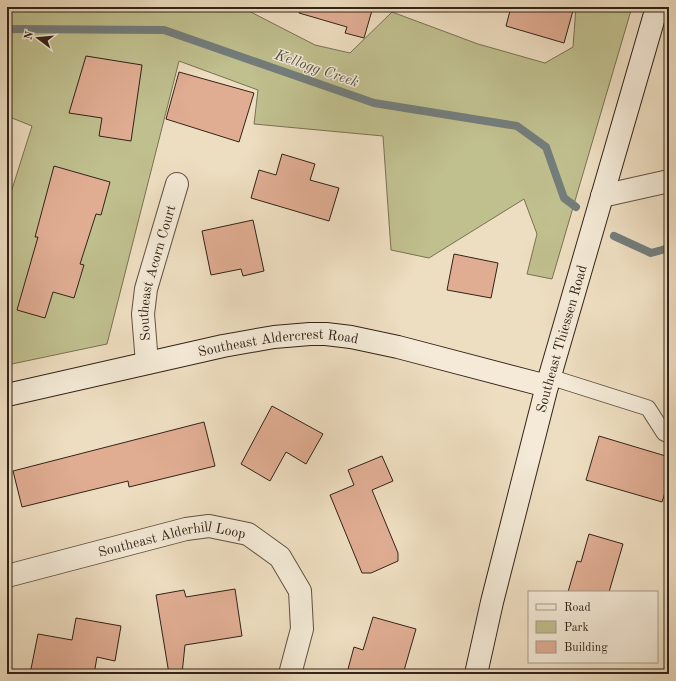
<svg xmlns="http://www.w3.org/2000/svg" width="676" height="681" font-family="'Old Standard TT',serif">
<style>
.green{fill:#c0bf8e;stroke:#797154}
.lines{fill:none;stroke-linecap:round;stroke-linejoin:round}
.stream{stroke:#737d7b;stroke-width:8}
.building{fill:#e0ad93;stroke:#322319}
.lane-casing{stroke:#615243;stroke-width:17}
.street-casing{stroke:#615243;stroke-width:24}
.secondary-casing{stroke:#322319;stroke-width:24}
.lane{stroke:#f4ead7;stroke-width:15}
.street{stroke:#f4ead7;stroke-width:22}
.secondary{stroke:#f4ead7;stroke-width:22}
.labels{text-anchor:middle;stroke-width:3;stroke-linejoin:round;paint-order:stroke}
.street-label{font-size:14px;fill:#322319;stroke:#f4ead7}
.water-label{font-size:15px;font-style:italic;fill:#52504a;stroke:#f4ead7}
</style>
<rect width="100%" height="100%" fill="#eedec1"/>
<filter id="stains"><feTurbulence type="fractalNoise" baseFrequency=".005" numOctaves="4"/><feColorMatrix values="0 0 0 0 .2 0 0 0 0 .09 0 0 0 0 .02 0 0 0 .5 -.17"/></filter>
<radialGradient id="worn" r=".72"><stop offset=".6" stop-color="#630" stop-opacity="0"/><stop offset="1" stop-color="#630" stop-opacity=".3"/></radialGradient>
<!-- green -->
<path class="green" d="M7,7H241L315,45L350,53L392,12L478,44L545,63L573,47L576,7H632L552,279L527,274L537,234L524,199L429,258L391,250L383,136L254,124L258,90L179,61L107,344L7,365V205L32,126L7,116Z"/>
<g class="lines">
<!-- stream -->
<g class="stream">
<path d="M7,29L164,30L374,103L517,126L546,147L564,198L576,207"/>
<path d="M614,236L651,253L669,248"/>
</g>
</g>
<!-- building -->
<g class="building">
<path d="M300,7H373L364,38L345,33L347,27L299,13Z"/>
<path d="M511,7H574L564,43L506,26Z"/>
<path d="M86,56L142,65L131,141L99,136L102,118L69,113Z"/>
<path d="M179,72L254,93L239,142L166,119Z"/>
<path d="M282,154L315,164L310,180L339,188L329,221L251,198L259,170L276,175Z"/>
<path d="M54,166L110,182L101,215L96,214L80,264L84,265L74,298L53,292L45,318L17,310L38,237H35Z"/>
<path d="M253,220L264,271L243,276L241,269L211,275L202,231Z"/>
<path d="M454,254L498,263L491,298L447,290Z"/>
<path d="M272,406L323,434L306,464L286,452L270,481L241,464Z"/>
<path d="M204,422L215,466L129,487L128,481L22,507L13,471Z"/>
<path d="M599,436L669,457V480L662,502L586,480Z"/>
<path d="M382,456L393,481L372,490L398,553V561L371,573H362L330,495L354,485L348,470Z"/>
<path d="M589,534L623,544L609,592H568L577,561L581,562Z"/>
<path d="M235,589L242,636L185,645L182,674H169L156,595L184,590L186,597Z"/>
<path d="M373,617L416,629L403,674H364L348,669L354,647L363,650Z"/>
<path d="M76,618L121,626L115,661L97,657L94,674H30L38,634L72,640Z"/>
</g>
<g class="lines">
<!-- lane casing -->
<g class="lane-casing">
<path id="lane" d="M550,377L648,408L664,433L669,435"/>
</g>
<!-- street casing -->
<g class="street-casing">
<g id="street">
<path d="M602,196L669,181"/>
<path id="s1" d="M147,363L143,314L146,289L177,184"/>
<path id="s2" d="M7,576L186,529L209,526L248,534L280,557L300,591L302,629L290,674"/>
</g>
</g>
<!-- secondary casing -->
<g class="secondary-casing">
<g id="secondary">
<path id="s3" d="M7,395L223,346L274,337L310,334H326L351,337L398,347L547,386"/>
<path id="s4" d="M476,674L492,602L547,386L657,7"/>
</g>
</g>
<!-- lane -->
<use href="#lane" class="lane"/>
<!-- street -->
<use href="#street" class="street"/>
<!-- secondary -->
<use href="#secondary" class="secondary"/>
</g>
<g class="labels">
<!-- street labels -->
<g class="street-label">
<text dy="5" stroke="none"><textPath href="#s1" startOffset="92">Southeast Acorn Court</textPath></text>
<text dy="5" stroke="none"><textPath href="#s4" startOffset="346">Southeast Thiessen Road</textPath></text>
<text dy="5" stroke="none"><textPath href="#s3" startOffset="277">Southeast Aldercrest Road</textPath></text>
<text dy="5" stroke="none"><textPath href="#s2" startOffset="170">Southeast Alderhill Loop</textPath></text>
</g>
<!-- water labels -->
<g class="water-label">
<text transform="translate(317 68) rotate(19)" y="5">Kellogg Creek</text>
</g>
</g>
<!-- margin -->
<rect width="676" height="681" fill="none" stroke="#eedec1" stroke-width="24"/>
<rect x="8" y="8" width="660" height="665" fill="none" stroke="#322319" stroke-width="2"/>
<rect x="12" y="12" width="652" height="657" fill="none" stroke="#322319"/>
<!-- legend -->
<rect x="528" y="591" width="130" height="72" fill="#f4ead7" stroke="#a69a8b"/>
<rect x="536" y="604" width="20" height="6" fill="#f4ead7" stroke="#a69a8b"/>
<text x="564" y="611" font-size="12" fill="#322319">Road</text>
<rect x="536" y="621" width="20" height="12" fill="#c0bf8e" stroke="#a69a8b"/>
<text x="564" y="631" font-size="12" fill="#322319">Park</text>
<rect x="536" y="641" width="20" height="12" fill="#e0ad93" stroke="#a69a8b"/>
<text x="564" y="651" font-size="12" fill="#322319">Building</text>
<!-- north arrow -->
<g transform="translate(38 38) rotate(286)" stroke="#f4ead7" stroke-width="3" paint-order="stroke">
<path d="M0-3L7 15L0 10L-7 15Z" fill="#322319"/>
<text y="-6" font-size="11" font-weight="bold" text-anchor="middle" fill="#322319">N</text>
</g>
<rect width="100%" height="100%" filter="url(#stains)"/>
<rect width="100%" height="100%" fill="url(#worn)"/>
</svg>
